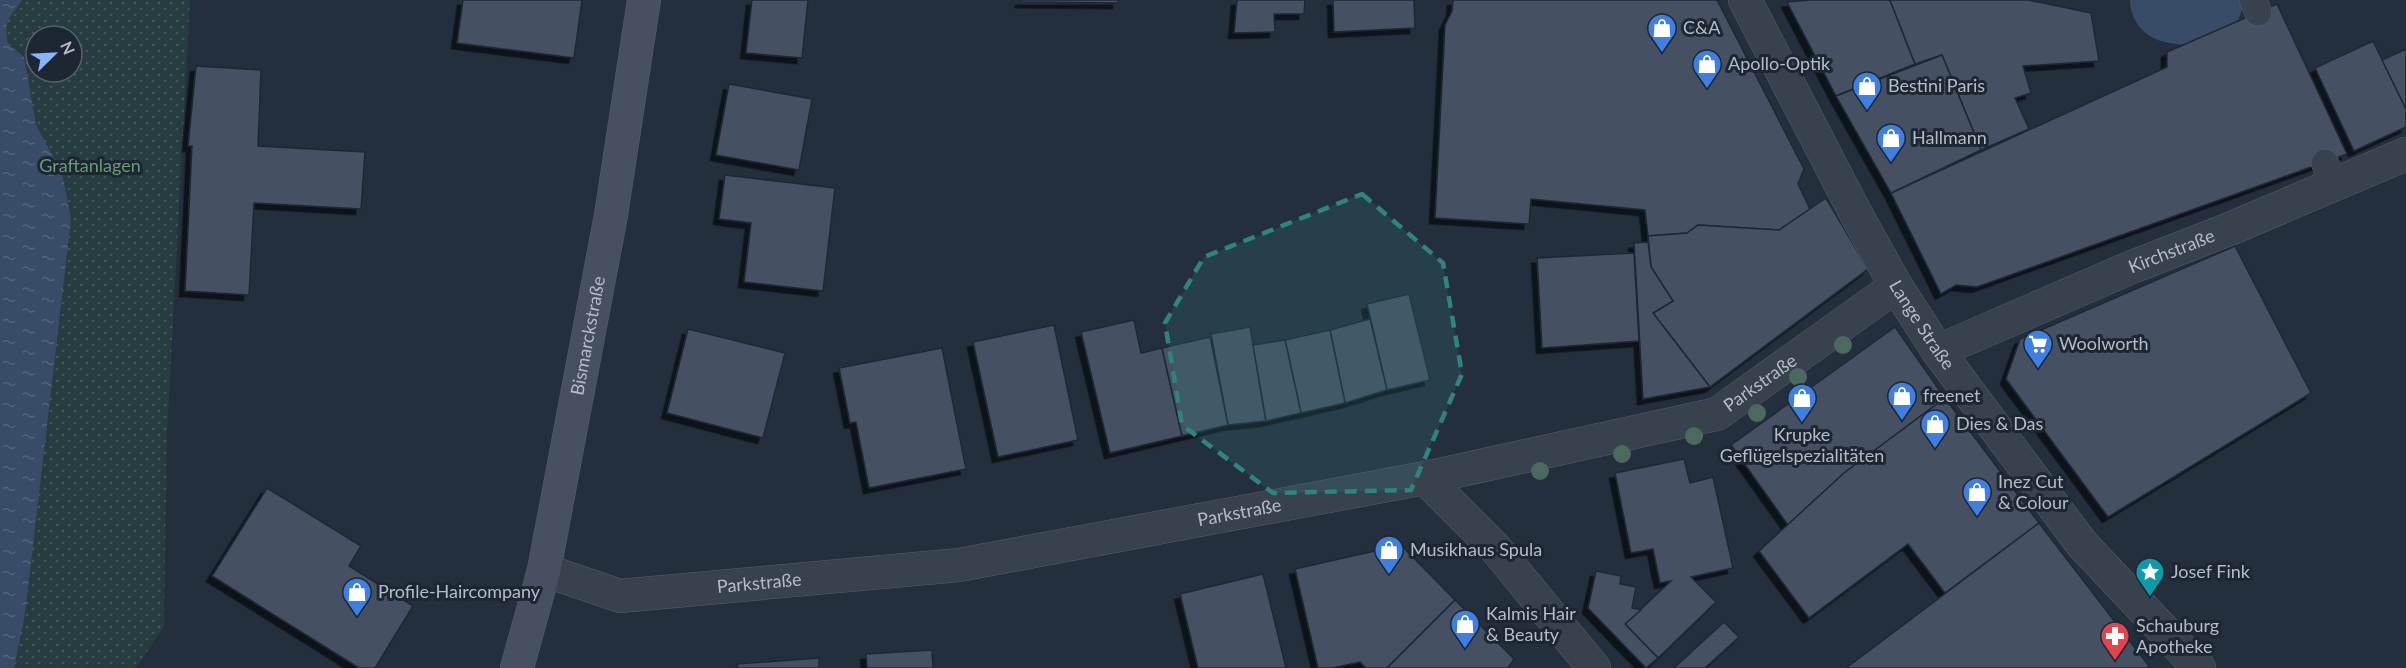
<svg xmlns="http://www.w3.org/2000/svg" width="2406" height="668" font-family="Lato,sans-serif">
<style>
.park{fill:url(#park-dots);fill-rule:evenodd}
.water{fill:url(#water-ripples)}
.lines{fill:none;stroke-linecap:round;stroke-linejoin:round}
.river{stroke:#394c67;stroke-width:86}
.building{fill:#455162;stroke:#1f2835;stroke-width:1.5;filter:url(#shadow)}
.service-casing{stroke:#565f6c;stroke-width:28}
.pedestrian-casing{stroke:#565f6c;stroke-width:34}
.minor-casing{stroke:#565f6c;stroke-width:34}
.secondary-casing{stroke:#565f6c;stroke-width:34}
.service{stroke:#38414e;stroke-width:27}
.pedestrian{stroke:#38414e;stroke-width:33}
.minor{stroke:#38414e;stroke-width:33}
.secondary{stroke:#465061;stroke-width:33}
.tree{fill:#4b6a5d}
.marked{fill:#308480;fill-opacity:0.2;stroke:#308480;stroke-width:4.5;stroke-dasharray:12 8;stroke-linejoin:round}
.labels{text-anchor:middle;stroke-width:6;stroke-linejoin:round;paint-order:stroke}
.poi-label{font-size:18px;fill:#b4bcc9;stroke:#1d2633;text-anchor:start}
.park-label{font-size:18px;fill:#6b9a76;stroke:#1d2633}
.street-label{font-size:18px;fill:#b4bcc9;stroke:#1d2633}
</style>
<defs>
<pattern id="park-dots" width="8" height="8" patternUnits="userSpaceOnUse" patternTransform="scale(1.5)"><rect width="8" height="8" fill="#263c3f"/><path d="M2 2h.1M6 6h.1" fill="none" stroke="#435659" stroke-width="1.8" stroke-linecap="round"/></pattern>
<pattern id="water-ripples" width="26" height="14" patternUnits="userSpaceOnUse" patternTransform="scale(1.5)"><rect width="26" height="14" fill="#394c67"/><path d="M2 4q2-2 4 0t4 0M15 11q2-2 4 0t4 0" fill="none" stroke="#53647b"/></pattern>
<filter id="shadow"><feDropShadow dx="-5.5" dy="5.5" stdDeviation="0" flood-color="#0009"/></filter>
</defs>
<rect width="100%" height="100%" fill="#242f3e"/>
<!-- park -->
<path class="park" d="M0,0H190L167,433L164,626L136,668H0ZM36,36H72V72H36Z"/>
<!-- water -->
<path class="water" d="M0,0H22C10,19 3,19 8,44L24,57L36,125L62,173L71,219L25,614L14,668H0Z"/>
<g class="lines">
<!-- river -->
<path class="river" d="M2173,0L2193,3L2200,0"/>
</g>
<!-- building -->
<g class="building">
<path d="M463,0H582L574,58L457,43Z"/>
<path d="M752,0H808L802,58L746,53Z"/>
<path d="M1021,0H1118V3L1021,2Z"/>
<path d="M1237,0H1305L1304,14H1274L1275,32L1234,33Z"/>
<path d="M1333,0H1414L1415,28L1334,32Z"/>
<path d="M1453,0H1717L1804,169L1798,184L1810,209L1779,230L1698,225L1687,233L1648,236L1645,210L1531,199L1529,224L1435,218L1445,25L1452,11Z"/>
<path d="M1810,0H1890L1915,64L1836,96L1787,2Z"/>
<path d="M1890,0H2028L2091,13L2099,61L2023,66L2031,93L2015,98L2029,129L1981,150L1942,55L1915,64Z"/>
<path d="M2277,4L2347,154L1977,287L1956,285L1941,294L1891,193L2167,67V52Z"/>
<path d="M2373,41L2406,109V127L2354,151L2315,68Z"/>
<path d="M2406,49V109L2382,60Z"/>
<path d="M1942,55L1981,150L1891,193L1836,96Z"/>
<path d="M196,66L261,70L258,146L365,152L361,209L254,203L249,295L185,291L192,146H188Z"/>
<path d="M729,84L812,99L799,170L716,155Z"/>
<path d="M725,175L835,188L823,291L744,282L751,223L719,219Z"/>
<path d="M1826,198L1868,269L1710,387L1653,313L1673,301L1651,267L1648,236L1687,233L1698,225L1779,230Z"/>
<path d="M1648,242L1651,267L1673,301L1653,313L1710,387L1643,399L1634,243Z"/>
<path d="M2235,246L2311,393L2108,517L2006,379L2020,339Z"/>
<path d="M1634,253L1639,341L1542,348L1537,258Z"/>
<path d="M1409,294L1430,380L1387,390L1367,304Z"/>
<path d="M1370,319L1387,390L1345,403L1330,330Z"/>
<path d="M1134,320L1141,353L1162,348L1182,436L1110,453L1081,332Z"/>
<path d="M1054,325L1078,440L998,457L973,342Z"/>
<path d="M1250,327L1266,421L1228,425L1211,334Z"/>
<path d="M1895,327L1945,398L1844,473L1788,525L1731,445Z"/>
<path d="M688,329L785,353L763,438L667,413Z"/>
<path d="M1330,330L1345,403L1301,413L1285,340Z"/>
<path d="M1210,337L1228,425L1182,436L1162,348Z"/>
<path d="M1285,340L1301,413L1266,421L1253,345Z"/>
<path d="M942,348L966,469L869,488L856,422L850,423L839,368Z"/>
<path d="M1945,398L2039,523L1945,593L1908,544L1809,618L1759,551L1844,473Z"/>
<path d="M1684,459L1690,483L1713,477L1733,568L1691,577L1716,602L1658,658L1625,624L1671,581L1660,583L1653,549L1631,553L1615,473Z"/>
<path d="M267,488L361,546L349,566L413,606L375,668H359L212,576Z"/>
<path d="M2039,523L2149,666L2147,668H1846Z"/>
<path d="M1401,545L1455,600L1387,668H1366L1360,662L1332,668H1318L1295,569Z"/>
<path d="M1596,571L1621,576L1620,584L1636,587L1632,608L1641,610L1625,624L1658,658L1646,668L1588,608Z"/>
<path d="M1263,574L1286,668H1198L1180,594Z"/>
<path d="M1455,600L1514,659L1508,668H1387Z"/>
<path d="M1724,622L1739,637L1705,668H1674Z"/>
<path d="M932,650L933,668H867L866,654Z"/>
<path d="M819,658V668H738L737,664Z"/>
</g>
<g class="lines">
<!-- service casing -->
<g class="service-casing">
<g id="service">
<path d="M2253,0L2258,12"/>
<path d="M2325,163L2334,184"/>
</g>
</g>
<!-- pedestrian casing -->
<g class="pedestrian-casing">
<g id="pedestrian">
<path id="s1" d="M1745,0L1856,214L1896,286L1938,351L2082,544L2199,668"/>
<path id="s2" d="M1938,351L2132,267L2232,228"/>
<path id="s3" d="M1425,478L1717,414L1896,286"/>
</g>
</g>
<!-- minor casing -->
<g class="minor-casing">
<g id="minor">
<path d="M2232,228L2406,154"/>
<path id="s4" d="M544,570L620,596L959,565L1425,478L1496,549L1594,668"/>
</g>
</g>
<!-- secondary casing -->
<g class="secondary-casing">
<g id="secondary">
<path id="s5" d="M517,668L544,570L611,215L644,0"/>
</g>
</g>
<!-- service -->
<use href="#service" class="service"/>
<!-- pedestrian -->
<use href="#pedestrian" class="pedestrian"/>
<!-- minor -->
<use href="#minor" class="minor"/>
<!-- secondary -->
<use href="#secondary" class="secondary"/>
</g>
<!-- trees -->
<g class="tree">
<circle cx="1843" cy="345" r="9"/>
<circle cx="1798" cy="377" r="9"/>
<circle cx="1757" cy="413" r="9"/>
<circle cx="1694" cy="436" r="9"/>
<circle cx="1622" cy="454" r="9"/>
<circle cx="1540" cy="471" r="9"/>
</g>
<!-- marked area -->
<path class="marked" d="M1362,194L1443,263L1462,374L1411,490L1273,493L1182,425L1165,323L1204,257Z"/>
<!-- icons -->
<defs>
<g id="shop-pin" transform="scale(1.5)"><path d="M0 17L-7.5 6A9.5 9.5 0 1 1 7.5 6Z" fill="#3f7fe0" stroke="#1d2633"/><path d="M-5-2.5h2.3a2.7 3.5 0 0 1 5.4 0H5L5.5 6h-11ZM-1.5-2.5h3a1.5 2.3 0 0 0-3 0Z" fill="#fff"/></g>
<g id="supermarket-pin" transform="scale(1.5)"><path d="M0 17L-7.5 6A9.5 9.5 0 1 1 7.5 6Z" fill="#3f7fe0" stroke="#1d2633"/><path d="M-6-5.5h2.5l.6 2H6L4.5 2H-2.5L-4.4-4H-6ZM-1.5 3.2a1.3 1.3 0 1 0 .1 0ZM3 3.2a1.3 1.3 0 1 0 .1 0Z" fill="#fff"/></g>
<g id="sight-pin" transform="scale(1.5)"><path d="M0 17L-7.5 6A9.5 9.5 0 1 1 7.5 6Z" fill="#0f9aa8" stroke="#1d2633"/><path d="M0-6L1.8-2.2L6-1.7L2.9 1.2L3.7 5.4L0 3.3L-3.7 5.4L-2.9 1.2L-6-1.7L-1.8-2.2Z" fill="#fff"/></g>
<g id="pharmacy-pin" transform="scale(1.5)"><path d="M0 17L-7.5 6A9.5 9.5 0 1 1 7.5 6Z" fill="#e0444e" stroke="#1d2633"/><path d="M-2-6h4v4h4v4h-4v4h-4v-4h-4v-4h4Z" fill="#fff"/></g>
</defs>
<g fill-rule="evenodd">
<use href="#shop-pin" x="1662" y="28"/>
<use href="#shop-pin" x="1707" y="64"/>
<use href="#shop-pin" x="1867" y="86"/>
<use href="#shop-pin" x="1891" y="138"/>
<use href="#supermarket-pin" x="2038" y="344"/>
<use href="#shop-pin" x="1902" y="396"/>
<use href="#shop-pin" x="1802" y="398"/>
<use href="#shop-pin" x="1935" y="424"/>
<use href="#shop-pin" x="1977" y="492"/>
<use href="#shop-pin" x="1389" y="550"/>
<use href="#sight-pin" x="2150" y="572"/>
<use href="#shop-pin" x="357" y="592"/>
<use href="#shop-pin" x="1465" y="624"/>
<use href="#pharmacy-pin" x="2115" y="636"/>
</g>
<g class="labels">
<!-- poi labels -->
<g class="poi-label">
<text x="1683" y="34">C&amp;A</text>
<text x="1728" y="70">Apollo-Optik</text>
<text x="1888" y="92">Bestini Paris</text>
<text x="1912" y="144">Hallmann</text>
<text x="2059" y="350">Woolworth</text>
<text x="1923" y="402">freenet</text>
<text x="1956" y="430">Dies &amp; Das</text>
<text x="1802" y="441" text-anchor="middle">Krupke<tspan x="1802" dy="21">Geflügelspezialitäten</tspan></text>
<text x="1998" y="488">Inez Cut<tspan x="1998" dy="21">&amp; Colour</tspan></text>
<text x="1410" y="556">Musikhaus Spula</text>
<text x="2171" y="578">Josef Fink</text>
<text x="378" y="598">Profile-Haircompany</text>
<text x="1486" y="620">Kalmis Hair<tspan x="1486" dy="21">&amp; Beauty</tspan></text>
<text x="2136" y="632">Schauburg<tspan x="2136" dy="21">Apotheke</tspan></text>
</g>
<!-- park labels -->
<g class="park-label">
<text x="90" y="172">Graftanlagen</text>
</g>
<!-- street labels -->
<g class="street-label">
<text dy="6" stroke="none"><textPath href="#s2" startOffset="254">Kirchstraße</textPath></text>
<text dy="6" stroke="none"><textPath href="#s1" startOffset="370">Lange Straße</textPath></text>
<text dy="6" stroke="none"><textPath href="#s5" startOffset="340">Bismarckstraße</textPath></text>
<text dy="6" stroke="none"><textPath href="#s3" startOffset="352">Parkstraße</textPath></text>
<text dy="6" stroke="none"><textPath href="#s4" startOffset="706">Parkstraße</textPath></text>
<text dy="6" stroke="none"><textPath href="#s4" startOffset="220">Parkstraße</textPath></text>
</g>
</g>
<!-- north arrow -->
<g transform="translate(54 54) rotate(66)"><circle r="28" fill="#1d2633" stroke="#59626f" stroke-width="1.5"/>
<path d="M0-4.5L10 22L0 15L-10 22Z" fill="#8ab4f8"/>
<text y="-9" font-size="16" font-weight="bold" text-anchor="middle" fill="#b4bcc9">N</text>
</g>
</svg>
